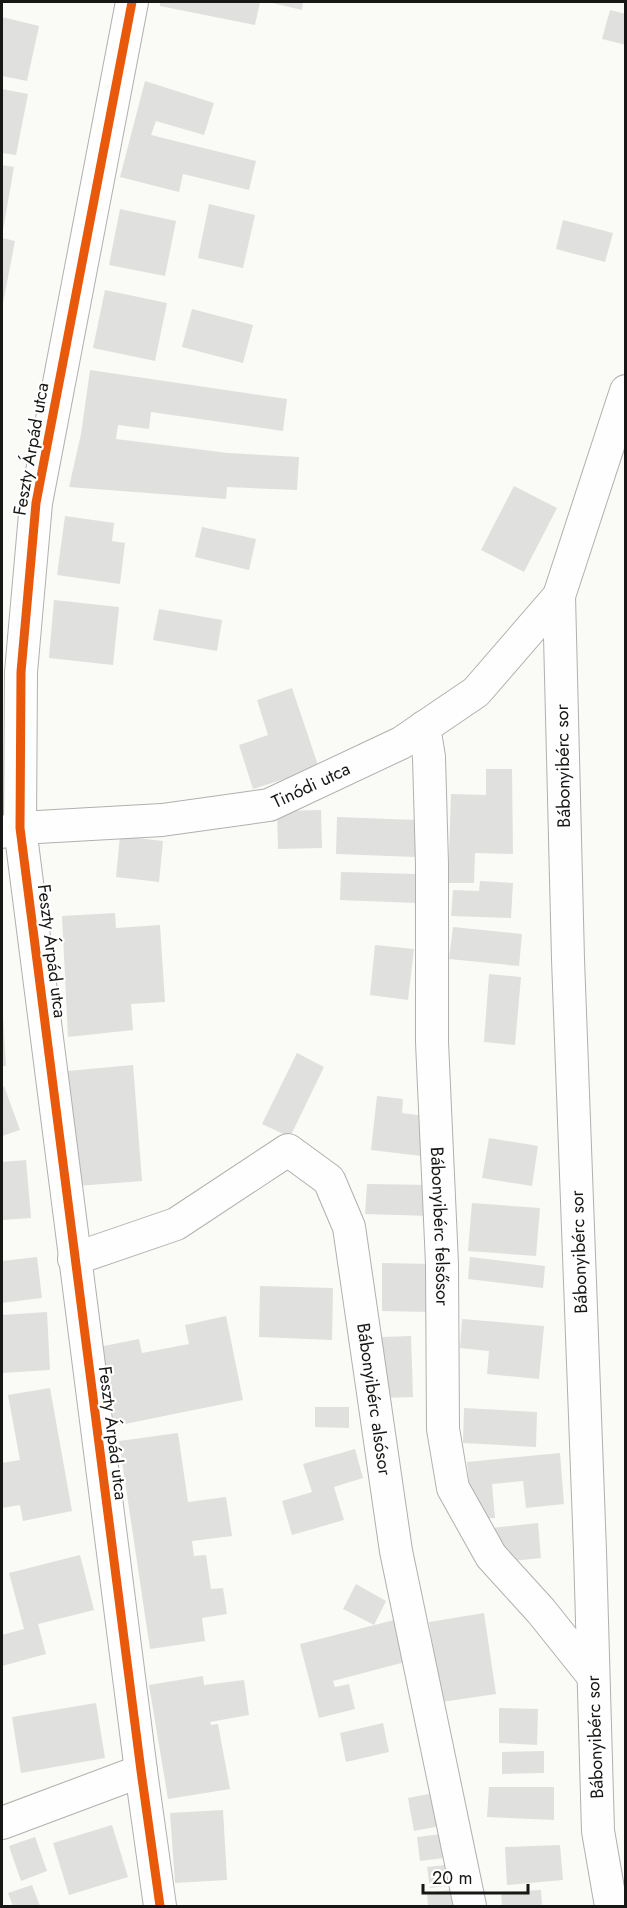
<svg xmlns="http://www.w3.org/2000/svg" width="627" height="1908" font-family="Jost,sans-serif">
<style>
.building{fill:#e0e0de}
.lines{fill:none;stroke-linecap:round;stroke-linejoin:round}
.minor-casing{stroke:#b0b0ae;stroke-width:34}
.minor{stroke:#fefefe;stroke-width:32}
.cycleway-casing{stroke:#fff;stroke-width:13}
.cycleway{stroke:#e8590c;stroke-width:9}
.labels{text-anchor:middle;stroke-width:4.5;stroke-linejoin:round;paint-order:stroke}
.street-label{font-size:18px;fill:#171715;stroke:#fff}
</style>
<rect width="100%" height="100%" fill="#fafaf7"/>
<!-- building -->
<g class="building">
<path d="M160,2H260L255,25L160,6Z"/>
<path d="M268,2H303L302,10Z"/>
<path d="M610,10L626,14V45L602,39Z"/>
<path d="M2,17L39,26L27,81L2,76Z"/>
<path d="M145,81L214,103L204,135L156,121L151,135L256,161L249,190L183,174L179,192L120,177Z"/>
<path d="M2,89L28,94L16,155L2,153Z"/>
<path d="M2,165L14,167L3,230H2Z"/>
<path d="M209,204L255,215L243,268L198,258Z"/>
<path d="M120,209L176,221L165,276L109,265Z"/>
<path d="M563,220L613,233L605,262L556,249Z"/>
<path d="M2,238L15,241L3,303L2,302Z"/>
<path d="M105,290L167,303L155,361L93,348Z"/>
<path d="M192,309L253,325L243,363L182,347Z"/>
<path d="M90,370L287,399L283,431L151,412L149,429L118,425L116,439L228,453L299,457L297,490L227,487L226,499L69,487L81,434Z"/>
<path d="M514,486L557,508L524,572L481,550Z"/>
<path d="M65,516L114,523L112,541L125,543L120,584L57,575Z"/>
<path d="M202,527L256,539L249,570L195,557Z"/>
<path d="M54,600L119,607L113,665L49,658Z"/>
<path d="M159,609L222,620L217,651L153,640Z"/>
<path d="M292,688L319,768L253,789L239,745L268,735L257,700Z"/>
<path d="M486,769H512L513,854L475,853L474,883H448L451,794L486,795Z"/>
<path d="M321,810L322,848L278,849L277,811Z"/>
<path d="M337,817L417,820L416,857L336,854Z"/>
<path d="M120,836L163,841L159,882L116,877Z"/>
<path d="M341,872L417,874L416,903L340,900Z"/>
<path d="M480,881L513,883L511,918L451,916L453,890L479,891Z"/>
<path d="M115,913L116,928L160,925L165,1002L131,1004L133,1030L68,1037L62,916Z"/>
<path d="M453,927L522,934L519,966L449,959Z"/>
<path d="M375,945L414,949L408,1000L370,995Z"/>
<path d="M489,974L521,977L515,1045L484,1042Z"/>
<path d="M2,1016H3L6,1066H2Z"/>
<path d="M297,1053L324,1067L290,1137L262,1124Z"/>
<path d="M133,1065L142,1181L77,1186L68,1071Z"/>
<path d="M4,1086L20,1130L2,1136V1087Z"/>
<path d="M377,1096L403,1099L402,1113L425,1116L421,1156L371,1150Z"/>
<path d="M489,1138L538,1146L532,1186L482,1178Z"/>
<path d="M26,1160L31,1218L2,1220V1162Z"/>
<path d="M367,1184L430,1185V1216L365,1214Z"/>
<path d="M472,1203L540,1208L536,1256L468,1251Z"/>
<path d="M37,1257L42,1298L2,1303V1261Z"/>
<path d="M470,1257L545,1266L543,1288L468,1279Z"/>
<path d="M382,1263L433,1264L432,1312L382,1311Z"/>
<path d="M260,1286L333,1288L332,1340L259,1337Z"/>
<path d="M47,1312L50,1370L2,1373V1315Z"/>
<path d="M226,1316L243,1400L115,1426L99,1347L139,1339L142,1353L189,1344L185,1325Z"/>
<path d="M462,1319L544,1326L539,1379L487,1374L489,1351L460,1348Z"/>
<path d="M411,1336L413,1397L383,1398L381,1337Z"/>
<path d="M50,1388L72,1511L23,1521L20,1505L2,1508V1463L20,1460L8,1395Z"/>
<path d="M315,1407H349V1428L315,1427Z"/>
<path d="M464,1408L537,1412L536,1447L463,1443Z"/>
<path d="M178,1433L188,1502L226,1497L232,1536L192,1541L194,1556L206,1555L211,1589L223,1588L227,1614L202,1618L205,1641L150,1649L119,1441Z"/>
<path d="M355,1449L363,1478L334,1487L344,1520L292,1535L282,1501L312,1492L303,1464Z"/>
<path d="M560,1453L564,1504L526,1508L523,1481L492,1484L495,1518L473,1519L467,1462Z"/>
<path d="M538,1523L541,1558L495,1563L491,1528Z"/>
<path d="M80,1555L94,1610L38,1624L46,1654L2,1666V1635L24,1629L9,1573Z"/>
<path d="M356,1584L386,1601L374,1625L343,1609Z"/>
<path d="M484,1613L496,1694L442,1702L429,1622Z"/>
<path d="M398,1619L409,1661L333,1681L335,1687L349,1684L355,1709L319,1718L300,1644Z"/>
<path d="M203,1676L204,1685L244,1680L249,1715L210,1722L211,1725L218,1724L230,1789L168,1799L149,1685Z"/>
<path d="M96,1703L105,1758L21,1773L12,1717Z"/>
<path d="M499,1708L538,1709L537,1745L499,1743Z"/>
<path d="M383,1723L389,1752L346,1762L340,1733Z"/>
<path d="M544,1751V1773L502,1774V1752Z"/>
<path d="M489,1787H554V1820L487,1817Z"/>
<path d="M439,1792L445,1825L414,1831L408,1798Z"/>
<path d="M223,1810L227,1880L175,1883L170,1813Z"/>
<path d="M112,1825L128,1877L69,1895L53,1843Z"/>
<path d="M449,1833L452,1857L420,1861L417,1837Z"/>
<path d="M35,1837L47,1871L21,1881L9,1846Z"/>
<path d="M560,1845L563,1880L507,1885L505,1847Z"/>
<path d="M454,1864L457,1885L430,1888L427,1867Z"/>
<path d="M32,1885L40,1906H13L8,1893Z"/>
<path d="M458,1889L461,1906H428L427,1893Z"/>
<path d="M541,1890L542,1906H502L501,1892Z"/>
</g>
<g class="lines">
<!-- minor casing -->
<g class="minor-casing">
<g id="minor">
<path d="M132,2L36,503L21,672L20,828L141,1771L160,1906"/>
<path id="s1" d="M424,727L429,757L432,864V1042L442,1264L443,1429L453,1488L491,1556L541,1611L593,1676"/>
<path id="s2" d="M2,832L20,828L162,820L269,805L401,743L476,692L559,596"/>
<path id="s3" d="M74,1259L176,1224L288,1150L329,1180L349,1227L396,1551L470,1906"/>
<path d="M2,1823L141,1771"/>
<path d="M611,1906L598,1831L590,1551L568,959L559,596L626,391"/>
</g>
</g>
<!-- minor -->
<use href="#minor" class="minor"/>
<!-- cycleway casing -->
<g class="cycleway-casing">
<path id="cycleway" d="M132,2L36,503L21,672L20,828L141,1771L160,1906"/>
</g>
<!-- cycleway -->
<use href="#cycleway" class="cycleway"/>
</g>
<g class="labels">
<!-- street labels -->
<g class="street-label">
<text transform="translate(31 449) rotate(-80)" y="6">Feszty Árpád utca</text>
<text transform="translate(563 766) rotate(-91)" y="6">Bábonyibérc sor</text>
<text dy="6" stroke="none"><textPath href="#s2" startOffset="315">Tinódi utca</textPath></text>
<text transform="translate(52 951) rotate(83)" y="6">Feszty Árpád utca</text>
<text dy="6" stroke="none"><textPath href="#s1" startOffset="500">Bábonyibérc felsősor</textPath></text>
<text transform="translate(579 1252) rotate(-92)" y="6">Bábonyibérc sor</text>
<text dy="6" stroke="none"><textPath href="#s3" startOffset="518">Bábonyibérc alsósor</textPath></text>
<text transform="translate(113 1433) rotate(83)" y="6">Feszty Árpád utca</text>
<text transform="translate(595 1737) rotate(-92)" y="6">Bábonyibérc sor</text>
</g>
</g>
<!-- border -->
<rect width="627" height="1908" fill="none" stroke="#171715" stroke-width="6"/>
<!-- scale -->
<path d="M423 1884v9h105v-9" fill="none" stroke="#171715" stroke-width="3"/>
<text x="432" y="1884" font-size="18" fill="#171715" stroke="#ffffff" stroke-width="4.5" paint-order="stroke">20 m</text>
</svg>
